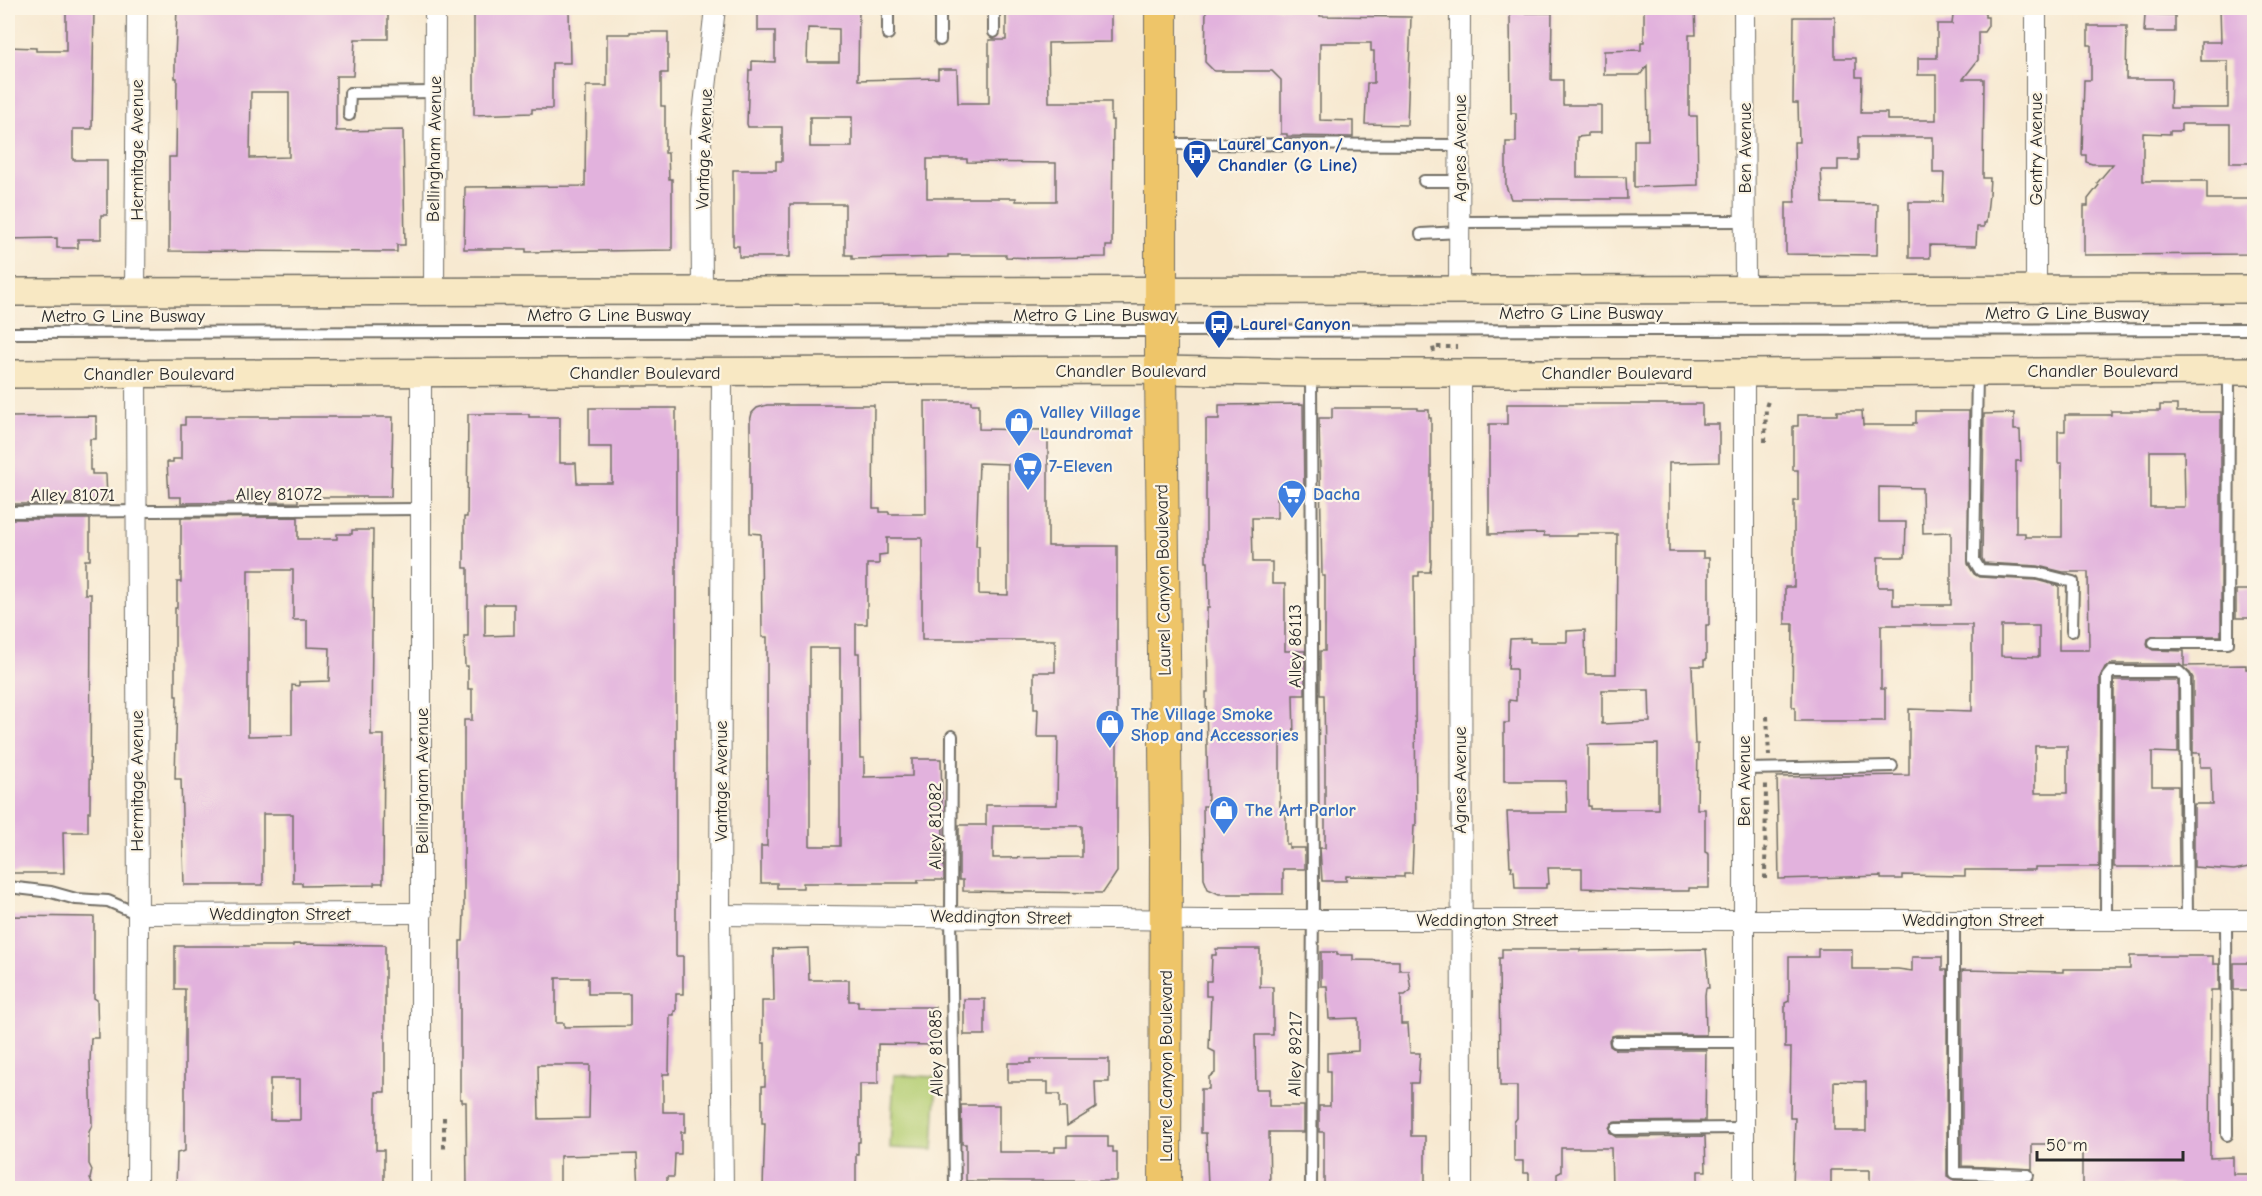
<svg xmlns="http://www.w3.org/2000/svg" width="2262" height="1196" font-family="'Comic Neue',sans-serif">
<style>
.pitch{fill:#b3cd72;stroke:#6f7c4e;stroke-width:1.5}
.building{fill:#e2b2dd;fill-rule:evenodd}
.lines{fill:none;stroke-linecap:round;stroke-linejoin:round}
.lane-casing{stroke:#726e65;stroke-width:14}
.street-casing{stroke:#726e65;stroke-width:22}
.secondary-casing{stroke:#726e65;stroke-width:30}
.primary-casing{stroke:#726e65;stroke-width:34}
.path{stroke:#726e65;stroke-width:4;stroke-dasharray:4.5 4.5;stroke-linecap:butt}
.lane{stroke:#fff;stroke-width:10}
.street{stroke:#fff;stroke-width:20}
.secondary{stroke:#f8e8c3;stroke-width:27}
.primary{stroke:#eec569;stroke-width:32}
.labels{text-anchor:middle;stroke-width:4.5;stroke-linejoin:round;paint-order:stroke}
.transit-label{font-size:18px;font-weight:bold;fill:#164399;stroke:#fcf5e5;text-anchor:start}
.street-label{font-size:18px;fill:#2b2b2b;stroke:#fcf5e5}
.shop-label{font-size:18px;font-weight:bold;fill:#366cbe;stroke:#fcf5e5;text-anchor:start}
</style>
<rect width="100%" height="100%" fill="#fcf5e5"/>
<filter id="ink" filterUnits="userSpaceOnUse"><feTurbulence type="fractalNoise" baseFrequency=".0167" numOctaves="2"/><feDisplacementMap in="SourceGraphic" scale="12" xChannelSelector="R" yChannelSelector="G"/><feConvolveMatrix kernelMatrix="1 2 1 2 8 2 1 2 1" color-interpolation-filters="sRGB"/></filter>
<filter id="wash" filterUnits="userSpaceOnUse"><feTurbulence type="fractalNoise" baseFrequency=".008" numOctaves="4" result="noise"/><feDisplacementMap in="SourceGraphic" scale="24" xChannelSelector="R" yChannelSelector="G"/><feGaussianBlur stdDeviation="1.35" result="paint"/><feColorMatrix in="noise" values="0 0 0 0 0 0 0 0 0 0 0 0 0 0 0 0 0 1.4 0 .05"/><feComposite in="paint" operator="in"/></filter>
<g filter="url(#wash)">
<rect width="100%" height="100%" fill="#f7e9d1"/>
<!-- pitch -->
<path class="pitch" d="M894,1075L937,1077L933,1150L890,1148Z"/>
<g id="blocks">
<!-- building -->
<g class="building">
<path d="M66,8H94L92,129H73V160H107V215H101V239H78V248H57V238L8,239V47L36,48V51H66Z"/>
<path d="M177,8H388V39H355L353,76H336V131L403,130L405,245H397V252L169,251V157H176L177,78H175V58ZM251,92H289V157L250,158Z"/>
<path d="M474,8H569L570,63H552V109H532V113L474,115Z"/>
<path d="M758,8H859L858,80L938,78V69H957L958,103H989V40H1006V8H1111V42L1048,43L1049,102H1111V120H1113L1112,246H1106V257L1032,258L1006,257V255H948V257L852,259V255H845V204H790V257H739V246H733V170H776V161H782V127H748L747,124L749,70H752V61L775,62V31H758ZM808,28L839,29V62H807ZM810,117H852V147H810ZM927,159H967V162L1056,163V201H1016V198H927Z"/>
<path d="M1206,8H1320V16L1411,17L1407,125L1365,124L1367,83H1374V51H1371V43H1320V120L1353,121V137L1287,136V134H1281V80L1272,71H1214L1205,62Z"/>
<path d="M1644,8H1695L1696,35H1689V116H1697L1698,185L1634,187V140H1648L1647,66L1640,75H1604V51L1641,50V42H1644Z"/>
<path d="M1954,8H1985V17H1988V26L1984,32H1978V60L1963,79H1984L1983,178H1990L1989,194L1986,223H1984V227H1977L1976,246L1930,245V258H1909V202H1943L1944,173H1933V137H1858V160H1838V170H1821L1823,203L1878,204L1877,255L1786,254V202H1795L1794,142H1799L1798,103H1793L1794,17H1835V58H1856V77H1862L1861,113H1887V120H1936V75H1918V58H1937V24H1952Z"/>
<path d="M2220,8H2254V163H2230V124H2181V131H2170V134L2143,133V181H2207V199H2254V254L2084,255V206H2088V199L2099,185L2097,183L2113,164H2092L2086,162V155H2082L2084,80H2091V45H2088V26H2127L2126,79H2171L2170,108H2228V61H2201V42H2221Z"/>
<path d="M1510,13H1552L1551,80H1563V105H1601V133H1588V136L1577,137V177H1626L1627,199H1511L1506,186V142H1516V113H1511Z"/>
<path d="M2145,14L2175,15V32H2144Z"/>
<path d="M630,32H668V73H661V106H665V153H668L669,179H672V250L526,252V249H464L465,187L585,186L586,86H607V34H630Z"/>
<path d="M925,401H971V404H979V429L1048,430V546H1117V872L1103,893L963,891V880H959V825H986V805H1057L1058,737H1037L1038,709H1034V672H1055V640H922V538H887V554L879,555V564H867V624H856V653H859L860,758H864V777L912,776V759H941L944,880H918V883H803V888H777V883H761V846H767V637H762L761,534L750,533V421L752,413L757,408L767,405H874L873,508H880V512H889V514H926ZM979,463L1008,464V595L979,594V546H976ZM810,648H840V846H810ZM993,826H1082V857L993,858Z"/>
<path d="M1303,404L1304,496L1277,497V518H1252L1253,562H1272V584H1285V651H1305V695H1293L1294,740L1280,741V806H1286V844H1289V848H1305V869H1283V894H1219L1208,889L1204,879L1203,806H1208L1206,692H1208L1207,608H1209L1208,562H1206V419H1219V405Z"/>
<path d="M1507,404H1702V424H1719V462L1669,463V552H1703V558H1709V625H1706V660H1704V666H1692L1695,744H1698L1697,809H1705V852L1709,854V888H1689V891H1651L1582,888V868H1548L1549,884H1546V888H1515L1514,871H1511L1512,866H1510L1507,812H1567L1566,781H1504V723H1509V700L1516,701V669H1508L1510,639L1530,638V642H1567V631L1585,630L1586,674H1616L1617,534H1577V536H1544V533L1489,534V424H1507ZM1602,690H1649L1650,722L1602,724ZM1658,744V809H1590V806H1588V745Z"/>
<path d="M2160,405H2177V412H2221V636H2154L2148,639L2147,644L2148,647L2153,650L2184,651V666L2246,665V669H2254V866L2234,870L2194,867V804H2212L2211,767H2200V753H2193V678L2190,673L2179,664H2111L2105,667L2100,677L2099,867H2035V870H1965V876L1902,875V879H1881V876L1779,879L1777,777L1909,775V709L1972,711V625H1881V689H1885V721H1795V707H1792L1793,624H1785V587H1794V501H1798V470H1793V426H1798V415H1837V411H1862L1863,425H1913V423H1916V411H1969L1968,564L1974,574L1979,577L2036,580L2059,586V650H2089L2088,572H2063L2038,566L1984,563L1982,558L1984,414L2014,413V430H2020L2021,461H2016V533H2025V537H2062V463H2058V431H2065V415H2111V411H2160ZM2150,451H2184L2185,507H2150ZM1879,487L1922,488L1923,533L1951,532V605H1893V587H1878V557H1905L1906,522H1879ZM2001,626H2039V657L2001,656ZM2035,746H2067V793H2035Z"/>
<path d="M589,408H676V956H683V994H676V1011H674V1015H670L669,1074H663V1112H685V1132H681V1154H675L674,1177H667V1188H639L637,1154L560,1156V1188H467L466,1102H462V1099H460V941H463L464,913V720H472V689H468V666H465L464,636H468V568H464V517H467L468,414H529V417H560V463H576L577,483H612V447H589ZM485,604H514V635L485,636ZM556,978H588V994H630V1026L564,1027V1023H556ZM538,1065H590L589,1118L539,1119Z"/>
<path d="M1332,408H1418V410H1429V418H1431V564L1430,572H1419V576H1414L1416,825H1414L1412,873H1404V877L1346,876V881H1322L1320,848H1325V759L1324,695H1320V651H1325V576H1322L1319,418H1332Z"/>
<path d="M96,416V439H90V470H92V474H106L107,500H90V504H9L10,499H8V417Z"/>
<path d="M185,417H393L391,497H298V502L181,503V497H169L167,462H173V459H181V425H185Z"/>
<path d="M298,517V539H337V534H352V530H373L371,735H384L383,883H374V885L302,886V883H293V814H263V885H184L181,779H175L177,696H175V608H177V582H181V518ZM248,570H293V620H307V647L330,648L329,681L299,682V686L292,685V735L248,736Z"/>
<path d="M9,519H90V560H85V594H91L90,812H88V832H63L64,873H8Z"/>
<rect x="2236" y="590" width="18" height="28"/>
<path d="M2114,680H2176L2178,681V753L2152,752V786H2178L2179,867H2114Z"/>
<path d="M8,916L94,917V998L97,1000L98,1038H91L90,1062L92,1125L89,1132V1164L92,1170L90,1179L94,1188H8V1046H10V989H8Z"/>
<path d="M293,944L385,945V1092H376V1150H384V1188H176L177,1153L185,1151V989H175V946H293ZM270,1079H300V1120H270Z"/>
<path d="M808,948L809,980H849V1001H858V1007H935L934,1045L878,1044V1084H860V1142H858V1154H856V1188H763L765,1123H762V1086H765V1043H762V1001H774L773,949Z"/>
<path d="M1216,949H1260V987H1273V1035H1255L1256,1089H1269V1106H1304V1132H1269L1270,1188H1208L1206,1133H1201V1089H1209V1077L1215,1073V1052L1209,1049L1211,996H1206V981H1211L1212,955H1216Z"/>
<path d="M1502,949H1580V951L1706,949L1709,988H1706L1705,995L1706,1035H1616L1612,1036L1609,1041L1610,1046L1616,1050H1706L1705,1121L1616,1122L1612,1123L1609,1128L1610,1133L1616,1137L1705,1136L1706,1171H1698V1188H1612L1611,1148H1561V1172L1557,1174V1188H1529V1173H1523V1161H1514V1122L1517,1118V1086H1500L1499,958H1502Z"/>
<path d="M1818,949H1852V969H1898L1912,971V957H1942V970H1947V1176L1954,1180L2028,1182L2032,1181V1188H1870V1170H1831V1187L1793,1188L1795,1118H1790L1791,1048H1785V1003L1789,1001V957H1818ZM1834,1081L1866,1082V1131H1834Z"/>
<path d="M1321,952H1337V955H1353V960L1399,961V970H1408L1411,990L1405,995H1401V1024H1408L1410,1053H1420L1418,1083H1411V1136H1425V1188H1324V1132H1319V1106H1330V1071H1327V1053L1358,1051V1018L1329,1019L1327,986H1321Z"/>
<path d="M2130,956H2213V964H2219V990H2211L2210,1158L2233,1157V1174H2254V1188H2177V1185H2126V1188H2082V1144H2032V1169L1962,1166V970L2063,972V969H2130Z"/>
<rect x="2234" y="963" width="20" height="27"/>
<rect x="964" y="999" width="21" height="36"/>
<path d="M1031,1059H1109V1082H1095L1096,1108L1067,1126L1066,1108H1060V1094H1048V1082H1008V1063H1031Z"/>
<path d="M961,1105H999V1152H1055V1147H1067V1136H1108V1147H1113V1152H1117V1181H966V1144H962Z"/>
</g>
</g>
</g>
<g filter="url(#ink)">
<use href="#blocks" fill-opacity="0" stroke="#726e65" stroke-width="1.5"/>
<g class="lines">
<!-- lane casing -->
<g class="lane-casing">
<g id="lane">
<path d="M888,8V34"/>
<path d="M940,8V40"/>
<path d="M994,8V32"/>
<path d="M349,115L350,93L435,92"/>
<path d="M1165,144L1460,145"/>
<path d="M1424,181H1460"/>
<path d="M1460,222L1745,221"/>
<path d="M1421,234L1460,232"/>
<path d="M8,333L2254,329"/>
<path d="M1977,372L1974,560L1980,570L2037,573L2073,582L2072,631"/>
<path d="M1311,373L1313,896L1311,1188"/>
<path d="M8,512L422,509"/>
<path d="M2154,643H2228L2229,371"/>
<path d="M952,736L951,917L955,1188"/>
<path d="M1744,769L1892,766"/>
<path d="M8,887L51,892L76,899L108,901L138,914"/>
<path d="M1954,920V1173L2028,1175"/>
<path d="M2106,920L2107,677L2111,672H2179L2185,678L2187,920"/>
<path d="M2226,920L2227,1135"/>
<path d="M1616,1042H1743"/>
<path d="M1616,1129L1744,1128"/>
</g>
</g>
<!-- street casing -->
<g class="street-casing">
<g id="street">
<path d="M1744,8L1745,289"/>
<path d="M1459,289L1460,8"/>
<path d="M702,290L701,132L715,8"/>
<path d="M2036,290V8"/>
<path d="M434,291L435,8"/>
<path d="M135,292L137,8"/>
<path d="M1461,372L1462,1188"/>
<path d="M722,373L720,915L723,1188"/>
<path d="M136,374L138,914L137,1188"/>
<path d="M138,914L422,913"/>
<path d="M720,915L1205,920H2254"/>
<path d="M421,1188V374"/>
<path d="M1744,1188V373"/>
</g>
</g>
<!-- secondary casing -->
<g class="secondary-casing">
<g id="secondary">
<path d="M8,292L2254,289"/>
<path d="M8,374L1161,370L1311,373H1744L2254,371"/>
</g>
</g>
<!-- primary casing -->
<g class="primary-casing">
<path id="primary" d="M1161,8V370L1166,840L1165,1188"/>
</g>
<!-- path -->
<g class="path">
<path d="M1434,352L1433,347H1457"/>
<path d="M1765,442L1766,407L1769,398"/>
<path d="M1767,716L1769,756"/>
<path d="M1765,879L1766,782"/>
<path d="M444,1117V1150"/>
</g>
<!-- lane -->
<use href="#lane" class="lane"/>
<!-- street -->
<use href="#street" class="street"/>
<!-- secondary -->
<use href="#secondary" class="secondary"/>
<!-- primary -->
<use href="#primary" class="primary"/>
</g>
</g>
<!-- icons -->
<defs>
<g id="bus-pin" transform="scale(1.5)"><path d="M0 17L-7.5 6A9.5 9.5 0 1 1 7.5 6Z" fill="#1a4fb4" stroke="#fcf5e5"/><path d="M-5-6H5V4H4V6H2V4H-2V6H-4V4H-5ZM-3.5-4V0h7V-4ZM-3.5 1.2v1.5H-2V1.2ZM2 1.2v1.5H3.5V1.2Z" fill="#fff"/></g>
<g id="shop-pin" transform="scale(1.5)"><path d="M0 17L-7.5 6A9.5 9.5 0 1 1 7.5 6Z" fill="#3f7fe0" stroke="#fcf5e5"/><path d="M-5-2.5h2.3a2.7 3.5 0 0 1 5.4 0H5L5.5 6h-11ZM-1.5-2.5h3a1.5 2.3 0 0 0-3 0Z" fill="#fff"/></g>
<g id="supermarket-pin" transform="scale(1.5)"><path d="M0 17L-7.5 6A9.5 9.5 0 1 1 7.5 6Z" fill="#3f7fe0" stroke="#fcf5e5"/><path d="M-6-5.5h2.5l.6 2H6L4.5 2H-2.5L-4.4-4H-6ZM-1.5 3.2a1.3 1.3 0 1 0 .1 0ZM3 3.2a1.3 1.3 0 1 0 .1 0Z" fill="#fff"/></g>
</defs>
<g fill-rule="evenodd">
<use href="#bus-pin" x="1197" y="154"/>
<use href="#bus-pin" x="1219" y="324"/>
<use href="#shop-pin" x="1019" y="422"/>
<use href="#supermarket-pin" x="1028" y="466"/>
<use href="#supermarket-pin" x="1292" y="494"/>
<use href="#shop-pin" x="1110" y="724"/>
<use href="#shop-pin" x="1224" y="810"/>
</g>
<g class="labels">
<!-- transit labels -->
<g class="transit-label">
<text x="1218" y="150">Laurel Canyon /<tspan x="1218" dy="21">Chandler (G Line)</tspan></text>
<text x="1240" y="330">Laurel Canyon</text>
</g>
<!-- street labels -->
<g class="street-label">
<text transform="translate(1460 148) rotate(-90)" y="6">Agnes Avenue</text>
<text transform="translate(1745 148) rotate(-90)" y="6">Ben Avenue</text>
<text transform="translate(434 149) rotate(-89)" y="6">Bellingham Avenue</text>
<text transform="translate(704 149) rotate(-88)" y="6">Vantage Avenue</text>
<text transform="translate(2036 149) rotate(-90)" y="6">Gentry Avenue</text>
<text transform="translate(137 150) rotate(-90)" y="6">Hermitage Avenue</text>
<text x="1581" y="319">Metro G Line Busway</text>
<text x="2067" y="319">Metro G Line Busway</text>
<text x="609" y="321">Metro G Line Busway</text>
<text x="1095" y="321">Metro G Line Busway</text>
<text x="123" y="322">Metro G Line Busway</text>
<text x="1131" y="377">Chandler Boulevard</text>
<text x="2103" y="377">Chandler Boulevard</text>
<text x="645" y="379">Chandler Boulevard</text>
<text x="1617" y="379">Chandler Boulevard</text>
<text x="159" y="380">Chandler Boulevard</text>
<text x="279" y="500">Alley 81072</text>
<text x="73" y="501">Alley 81071</text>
<text transform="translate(1163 580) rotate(-91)" y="6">Laurel Canyon Boulevard</text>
<text transform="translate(1295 646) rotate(-90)" y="6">Alley 86113</text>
<text transform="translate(1460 780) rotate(-90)" y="6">Agnes Avenue</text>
<text transform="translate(137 781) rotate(-90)" y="6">Hermitage Avenue</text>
<text transform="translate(422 781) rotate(-90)" y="6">Bellingham Avenue</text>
<text transform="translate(721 781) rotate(-90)" y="6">Vantage Avenue</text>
<text transform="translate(1744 781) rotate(-90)" y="6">Ben Avenue</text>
<text transform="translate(935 826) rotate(-90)" y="6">Alley 81082</text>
<text x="280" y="920">Weddington Street</text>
<text transform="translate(1001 917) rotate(1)" y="6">Weddington Street</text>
<text x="1487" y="926">Weddington Street</text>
<text x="1973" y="926">Weddington Street</text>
<text transform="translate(936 1053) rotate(-91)" y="6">Alley 81085</text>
<text transform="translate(1295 1054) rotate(-89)" y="6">Alley 89217</text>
<text transform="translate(1166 1066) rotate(-90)" y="6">Laurel Canyon Boulevard</text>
</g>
<!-- shop labels -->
<g class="shop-label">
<text x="1040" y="418">Valley Village<tspan x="1040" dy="21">Laundromat</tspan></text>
<text x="1049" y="472">7-Eleven</text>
<text x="1313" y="500">Dacha</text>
<text x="1131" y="720">The Village Smoke<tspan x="1131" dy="21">Shop and Accessories</tspan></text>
<text x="1245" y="816">The Art Parlor</text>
</g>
</g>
<!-- margin -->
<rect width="2262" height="1196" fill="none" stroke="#fcf5e5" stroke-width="30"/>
<!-- scale -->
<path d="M2037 1151v9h146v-9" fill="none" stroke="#2b2b2b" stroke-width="3"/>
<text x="2046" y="1151" font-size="18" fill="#2b2b2b" stroke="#fcf5e5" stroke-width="4.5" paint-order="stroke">50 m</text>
</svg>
